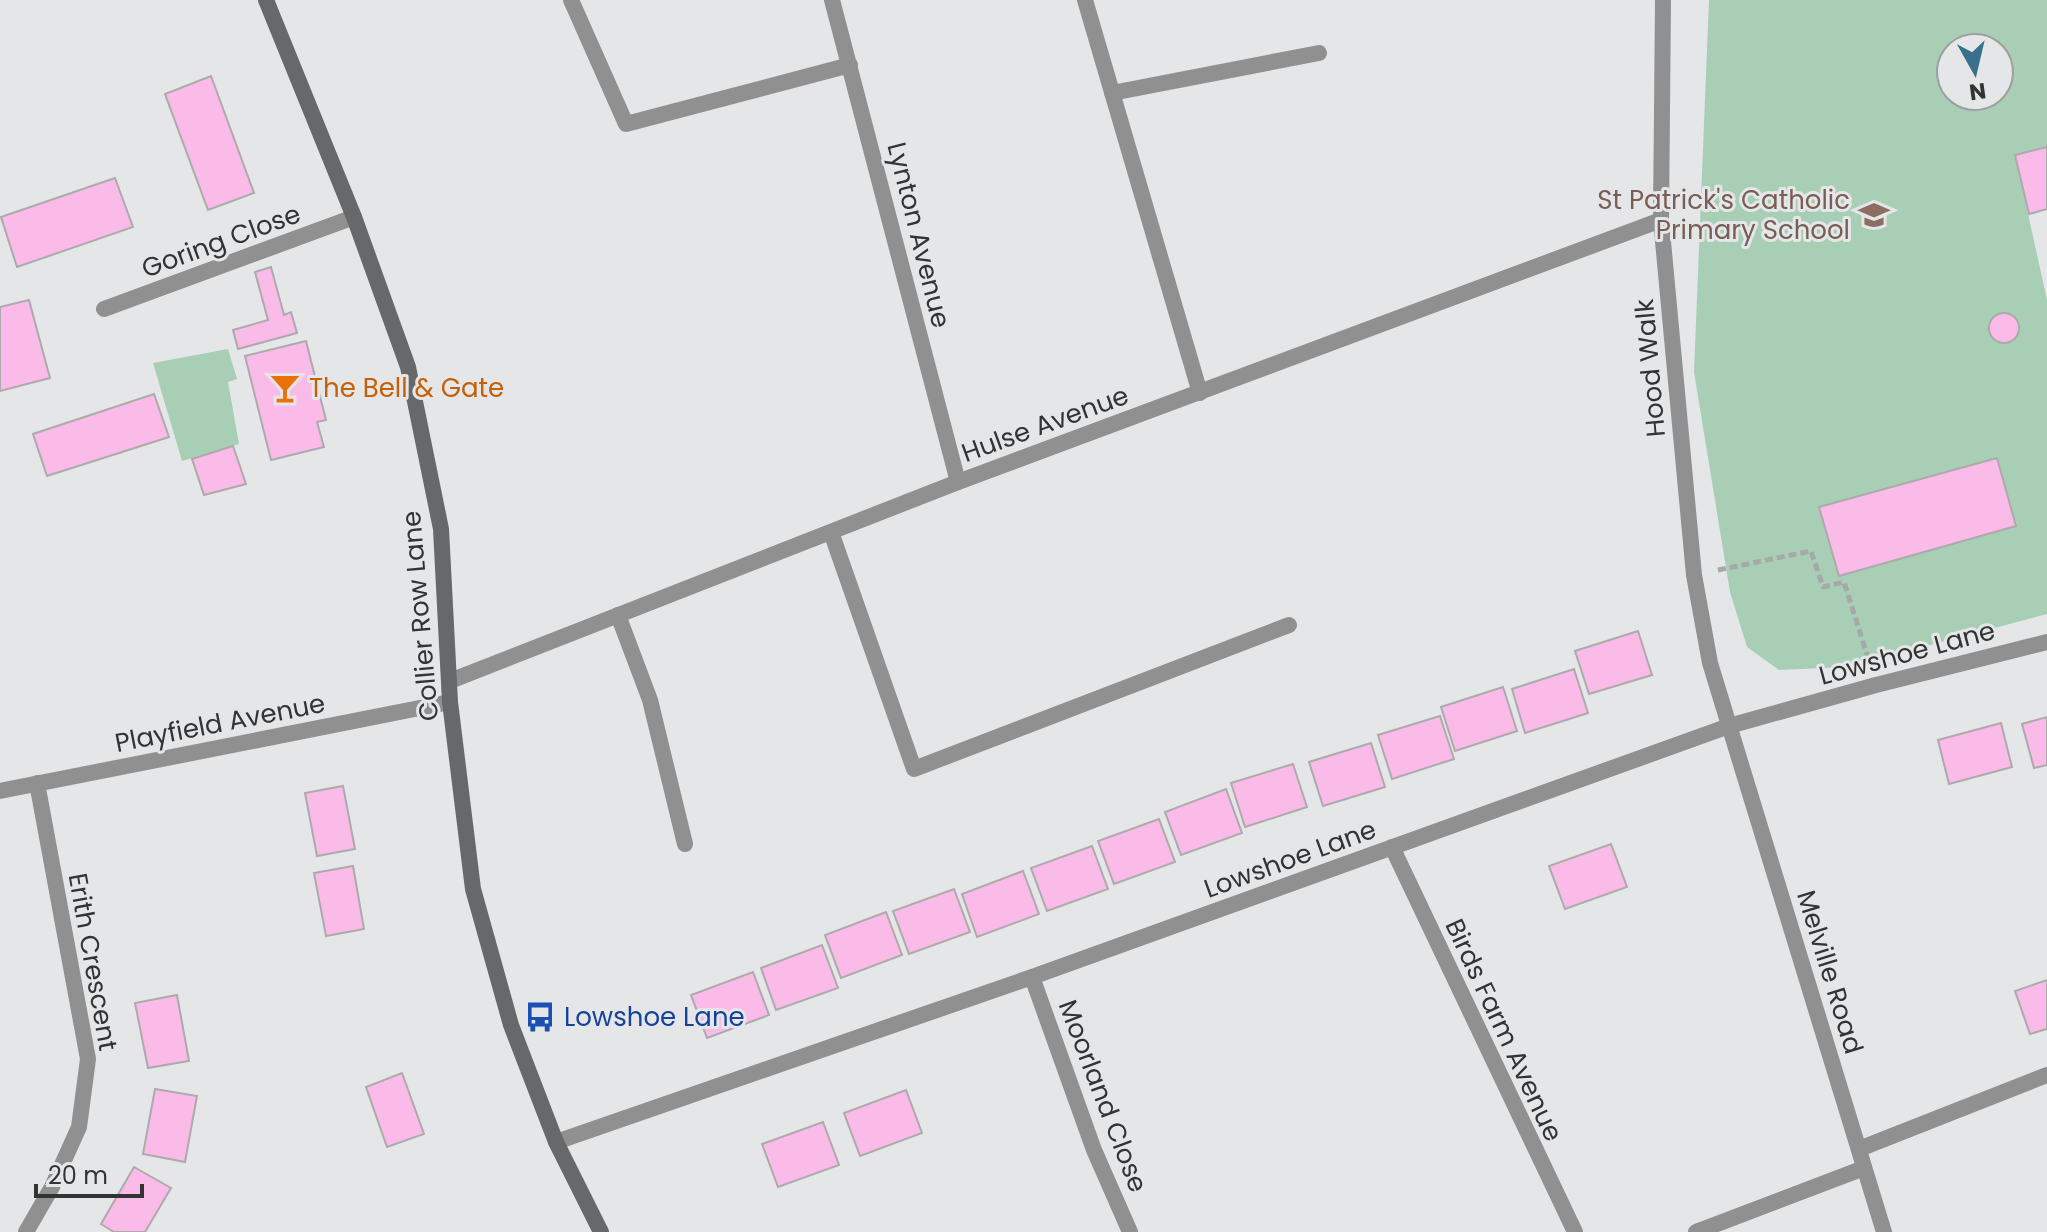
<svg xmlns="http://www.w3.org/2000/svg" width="2047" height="1232" font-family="Poppins,sans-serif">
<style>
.green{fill:#a8cfb6;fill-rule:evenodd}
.building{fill:#fabbe8;stroke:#adaaac;stroke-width:2}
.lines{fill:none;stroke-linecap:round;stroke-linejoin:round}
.path{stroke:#a6a8a9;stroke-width:5;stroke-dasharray:8 4;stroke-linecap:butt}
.lane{stroke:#909091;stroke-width:16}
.street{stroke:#909091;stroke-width:16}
.secondary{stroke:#676869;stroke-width:16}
.labels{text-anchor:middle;stroke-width:6;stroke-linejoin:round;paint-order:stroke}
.education-label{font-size:26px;fill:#785e54;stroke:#e4e6e8;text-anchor:end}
.street-label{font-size:26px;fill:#323333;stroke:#e4e6e8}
.food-label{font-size:26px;fill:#c56008;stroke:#e4e6e8;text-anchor:start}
.transit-label{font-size:26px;fill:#164399;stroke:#e4e6e8;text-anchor:start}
</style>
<rect width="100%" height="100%" fill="#e4e6e8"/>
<!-- green -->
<g class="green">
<path d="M1709,0H2047V147L2015,155L2047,300V614L1847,667L1779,670L1747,647L1730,592L1694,372ZM1951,48H1999V96H1951Z"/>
<path d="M228,349L237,379L228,382L239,444L182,461L153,363Z"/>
</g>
<!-- building -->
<g class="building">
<path d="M211,76L254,193L208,210L165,94Z"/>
<path d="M2047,147V209L2029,214L2015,155Z"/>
<path d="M115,178L133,227L17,267L1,217Z"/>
<path d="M271,267L284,315L291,312L297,333L238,349L233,330L268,320L255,272Z"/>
<path d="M29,300L50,378L0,391V307Z"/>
<circle cx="2004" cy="328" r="15"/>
<path d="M306,341L326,420L317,422L324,447L271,460L245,356Z"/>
<path d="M154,394L169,437L47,476L33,434Z"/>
<path d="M233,446L246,484L204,495L192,459Z"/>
<path d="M1997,458L2016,526L1839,576L1819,507Z"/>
<path d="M1638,631L1652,675L1589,694L1575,651Z"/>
<path d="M1574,669L1588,713L1525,733L1512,689Z"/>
<path d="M1503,687L1517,731L1455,751L1441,707Z"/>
<path d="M1440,716L1454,759L1392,779L1378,735Z"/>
<path d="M2047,717V765L2034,768L2022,724Z"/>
<path d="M2001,723L2012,767L1949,784L1938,740Z"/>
<path d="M1371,743L1385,787L1323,806L1309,762Z"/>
<path d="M1293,764L1307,807L1245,827L1231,783Z"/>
<path d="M343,786L355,849L317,856L305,793Z"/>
<path d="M1226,789L1242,833L1181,855L1165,812Z"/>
<path d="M1159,819L1175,862L1114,884L1098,841Z"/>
<path d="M1611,844L1627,887L1565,909L1549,866Z"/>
<path d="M1092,846L1108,889L1047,911L1031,868Z"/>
<path d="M353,866L364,929L326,936L314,873Z"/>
<path d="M1023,871L1039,914L977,937L962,894Z"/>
<path d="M954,889L970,932L909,954L893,911Z"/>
<path d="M886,912L902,955L841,978L825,935Z"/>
<path d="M822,945L838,988L776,1010L761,968Z"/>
<path d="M753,972L769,1015L707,1038L691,995Z"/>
<path d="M2047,980V1029L2030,1034L2015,991Z"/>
<path d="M177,995L189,1061L148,1068L135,1003Z"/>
<path d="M402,1073L424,1134L387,1147L366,1087Z"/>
<path d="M155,1089L197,1096L185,1162L143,1154Z"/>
<path d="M906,1090L922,1133L860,1156L844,1113Z"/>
<path d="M823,1122L839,1165L778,1187L762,1144Z"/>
<path d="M134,1167L171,1188L145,1232H114L101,1224Z"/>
</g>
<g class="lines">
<!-- path -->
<path class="path" d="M1718,570L1811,551L1823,587L1844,582L1869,661"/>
<!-- lane -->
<g class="lane">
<path d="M571,0L626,124L850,65"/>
<path d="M1085,0L1200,393"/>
<path d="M1112,93L1319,53"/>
<path d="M831,532L914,769L1289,625"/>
<path d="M618,615L650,700L685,844"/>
</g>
<!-- street -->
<g class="street">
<path d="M832,0L958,482"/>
<path d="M1663,0L1661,220L1694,575L1710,663L1884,1232"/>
<path d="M104,309L354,217"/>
<path d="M450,681L958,482L1661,220"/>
<path d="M0,791L450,702"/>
<path d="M1392,847L1575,1232"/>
<path d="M1032,977L1094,1150L1130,1232"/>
<path d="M556,1142L1032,977L1729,726L1876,685L2047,642"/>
<path d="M1859,1149L2047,1075"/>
<path d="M26,1232L52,1187L79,1127L88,1059L37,783"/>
<path d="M1696,1232L1864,1168"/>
</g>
<!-- secondary -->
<path class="secondary" d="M266,0L354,217L408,367L441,529L450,702L473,889L511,1025L556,1142L601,1232"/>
</g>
<!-- icons -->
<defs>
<g id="school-bare" transform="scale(2.4)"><path d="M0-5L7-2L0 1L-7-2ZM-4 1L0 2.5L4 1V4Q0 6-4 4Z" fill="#8d6e63" stroke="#e4e6e8" stroke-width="2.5" paint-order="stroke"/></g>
<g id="bar-bare" transform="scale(2.4)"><path d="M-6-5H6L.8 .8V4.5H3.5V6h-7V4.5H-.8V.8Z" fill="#e8710a" stroke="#e4e6e8" stroke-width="2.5" paint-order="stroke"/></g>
<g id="bus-bare" transform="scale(2.4)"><path d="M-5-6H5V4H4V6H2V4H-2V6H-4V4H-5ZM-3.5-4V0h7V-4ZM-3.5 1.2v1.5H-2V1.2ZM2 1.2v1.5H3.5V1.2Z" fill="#1a4fb4" stroke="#e4e6e8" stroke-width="2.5" paint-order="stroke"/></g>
</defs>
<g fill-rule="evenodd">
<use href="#school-bare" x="1874" y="215"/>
<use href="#bar-bare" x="285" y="388"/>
<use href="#bus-bare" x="540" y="1017"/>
</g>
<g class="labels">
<!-- education labels -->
<g class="education-label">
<text x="1850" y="209">St Patrick's Catholic<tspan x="1850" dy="30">Primary School</tspan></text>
</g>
<!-- street labels -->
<g class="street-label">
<text transform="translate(919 235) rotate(76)" y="9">Lynton Avenue</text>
<text transform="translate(221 241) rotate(-20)" y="9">Goring Close</text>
<text transform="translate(1650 368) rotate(-95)" y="9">Hood Walk</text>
<text transform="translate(1045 424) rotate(-20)" y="9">Hulse Avenue</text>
<text transform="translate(420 616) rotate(-95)" y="9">Collier Row Lane</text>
<text transform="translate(1907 653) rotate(-15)" y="9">Lowshoe Lane</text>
<text transform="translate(220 723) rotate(-11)" y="9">Playfield Avenue</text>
<text transform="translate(1290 859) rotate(-20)" y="9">Lowshoe Lane</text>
<text transform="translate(93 962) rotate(80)" y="9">Erith Crescent</text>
<text transform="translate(1830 972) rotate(73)" y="9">Melville Road</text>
<text transform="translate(1504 1030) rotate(65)" y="9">Birds Farm Avenue</text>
<text transform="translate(1103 1096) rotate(69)" y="9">Moorland Close</text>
</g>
<!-- food labels -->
<g class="food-label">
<text x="309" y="397">The Bell &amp; Gate</text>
</g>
<!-- transit labels -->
<g class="transit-label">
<text x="564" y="1026">Lowshoe Lane</text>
</g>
</g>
<!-- north arrow -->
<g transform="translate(1975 72) rotate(172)"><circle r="38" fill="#e4e6e8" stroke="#9d9ea0" stroke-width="2"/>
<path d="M0-6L14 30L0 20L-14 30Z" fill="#39708b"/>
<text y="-12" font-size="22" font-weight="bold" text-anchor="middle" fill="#323333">N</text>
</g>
<!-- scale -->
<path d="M36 1184v12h106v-12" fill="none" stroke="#323333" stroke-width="4"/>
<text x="48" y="1184" font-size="24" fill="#323333" stroke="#e4e6e8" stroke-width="6" paint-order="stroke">20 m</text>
</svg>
